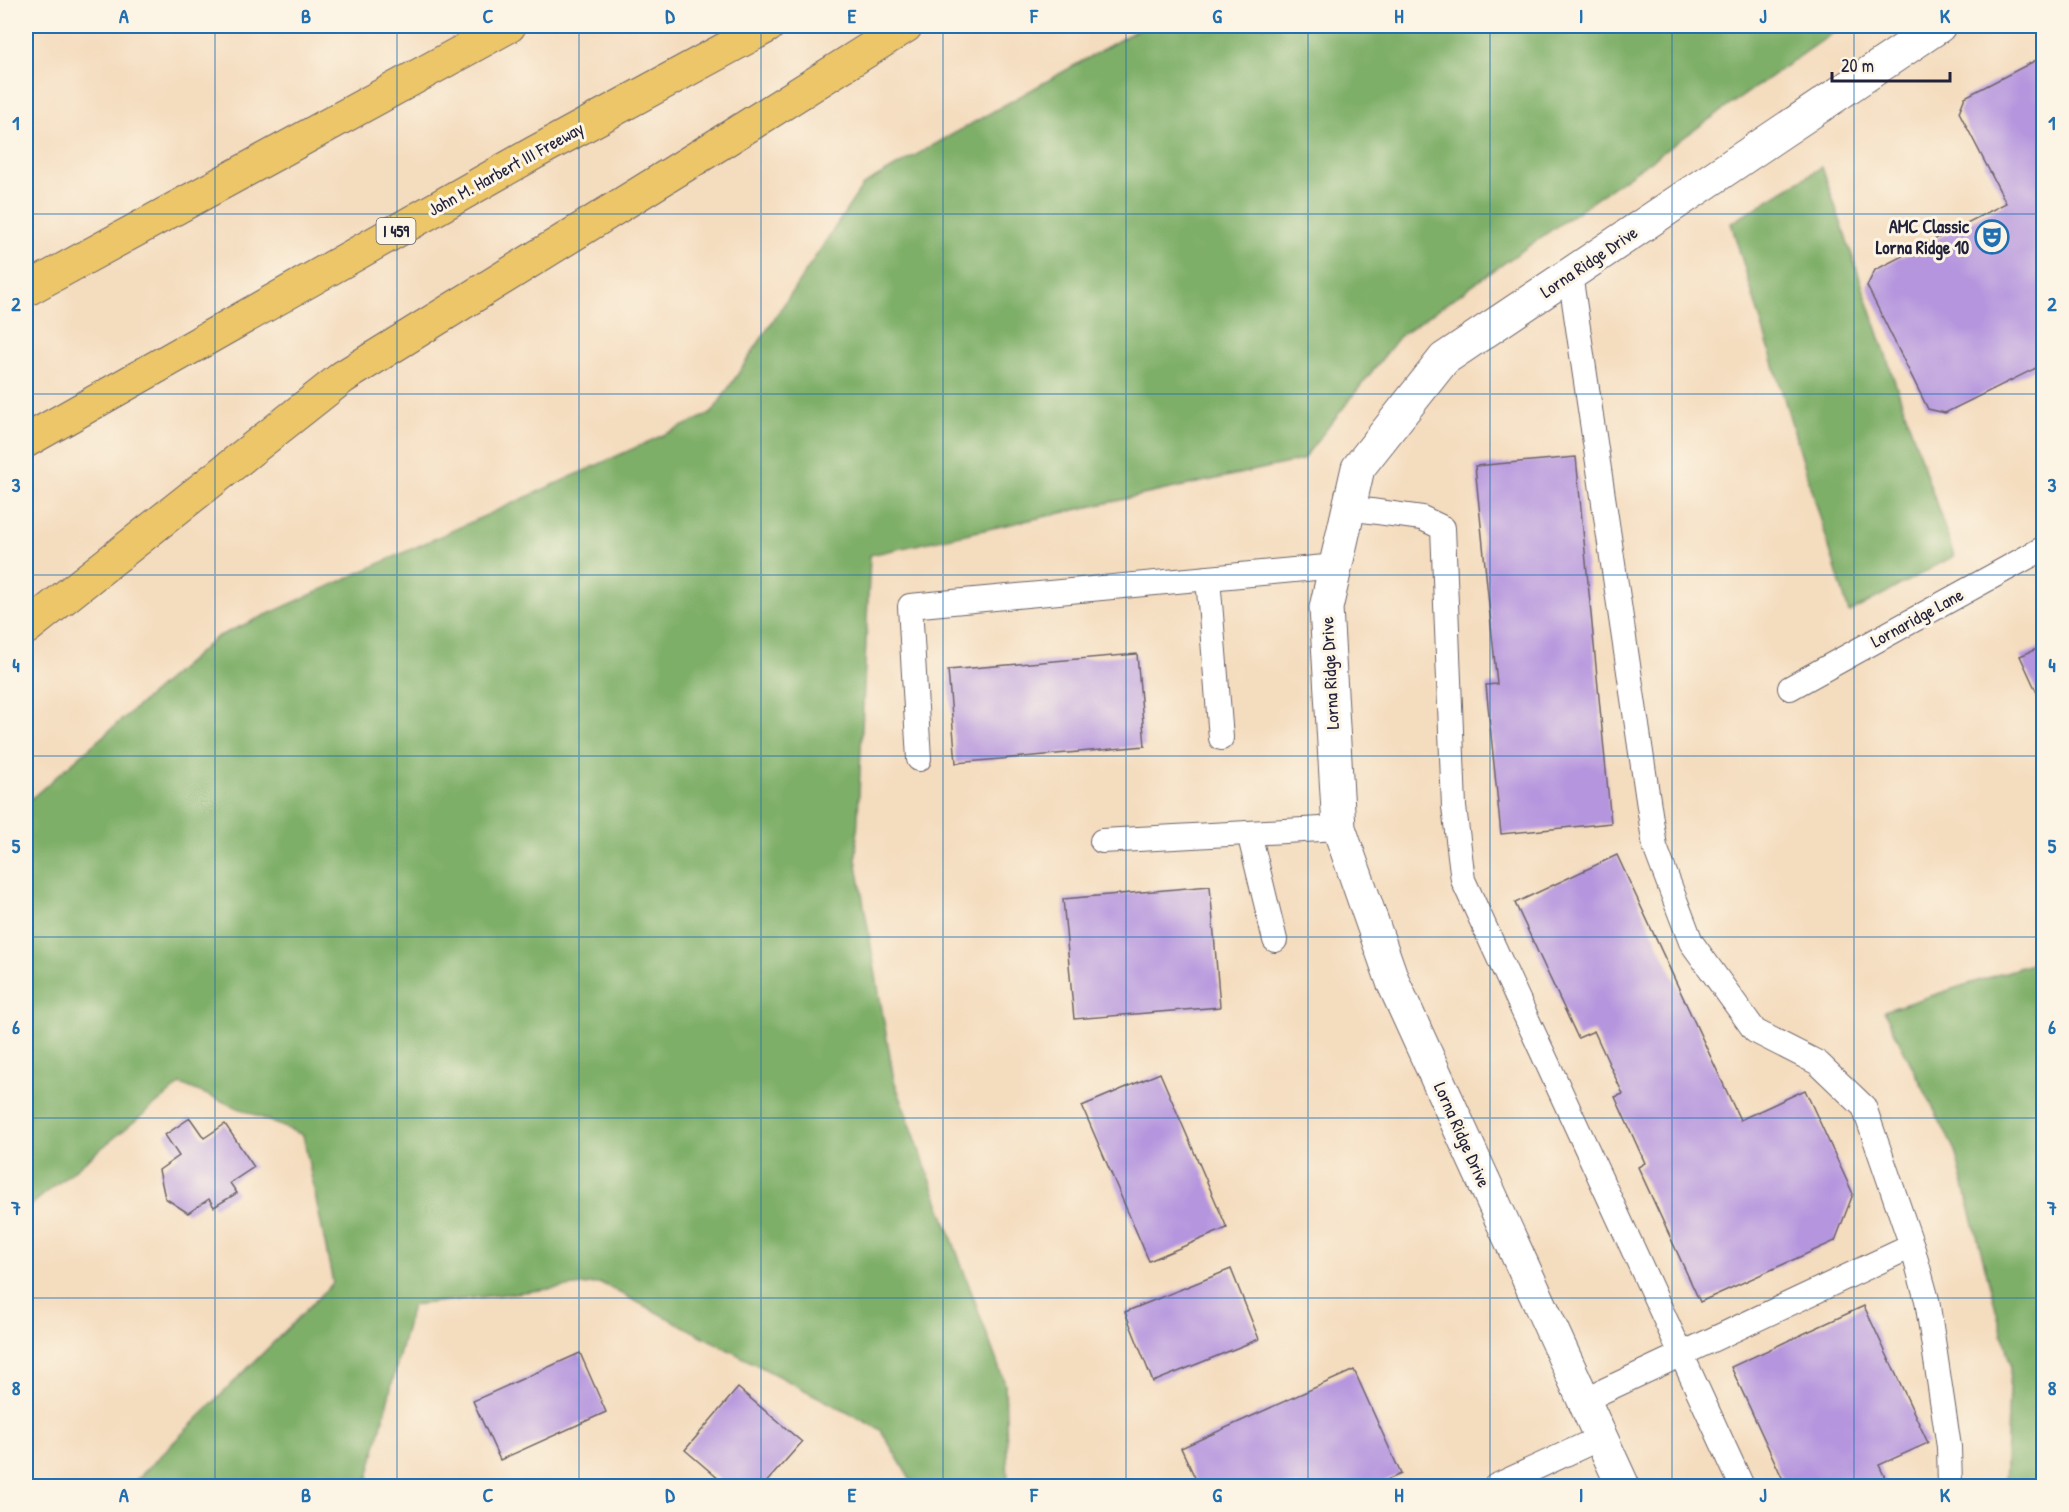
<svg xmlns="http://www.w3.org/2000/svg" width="2069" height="1512" font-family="'Patrick Hand',sans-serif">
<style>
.forest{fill:#7eaf68;stroke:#506852;stroke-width:1.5}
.building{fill:#b595de}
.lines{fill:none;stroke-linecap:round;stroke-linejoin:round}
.service-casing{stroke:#6c6369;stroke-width:26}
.minor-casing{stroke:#6c6369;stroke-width:35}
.motorway-casing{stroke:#6c6369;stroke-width:35}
.service{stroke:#fff;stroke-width:24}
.minor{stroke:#fff;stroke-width:33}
.motorway{stroke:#ecc669;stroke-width:33}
.grid{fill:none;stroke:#1f6fb2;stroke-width:1.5;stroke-opacity:0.55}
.labels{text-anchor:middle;stroke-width:6;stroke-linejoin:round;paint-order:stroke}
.shield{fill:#fcf5e5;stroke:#63616e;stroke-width:1.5}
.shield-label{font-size:16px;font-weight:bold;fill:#22223b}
.street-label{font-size:18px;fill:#22223b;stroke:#fcf5e5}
.poi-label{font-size:18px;font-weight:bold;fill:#22223b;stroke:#fcf5e5;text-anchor:end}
.neatline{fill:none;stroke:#1f6fb2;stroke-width:2}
.grid-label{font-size:20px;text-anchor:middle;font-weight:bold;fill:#1f6fb2}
</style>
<rect width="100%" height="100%" fill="#fcf5e5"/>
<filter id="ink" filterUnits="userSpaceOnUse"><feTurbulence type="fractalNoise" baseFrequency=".0167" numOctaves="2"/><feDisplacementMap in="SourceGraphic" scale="12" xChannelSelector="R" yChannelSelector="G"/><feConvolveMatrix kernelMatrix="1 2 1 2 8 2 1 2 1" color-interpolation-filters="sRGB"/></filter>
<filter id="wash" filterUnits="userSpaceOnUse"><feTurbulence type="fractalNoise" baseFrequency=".008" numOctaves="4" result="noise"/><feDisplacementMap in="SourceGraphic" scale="24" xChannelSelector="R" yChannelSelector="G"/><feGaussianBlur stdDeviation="1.35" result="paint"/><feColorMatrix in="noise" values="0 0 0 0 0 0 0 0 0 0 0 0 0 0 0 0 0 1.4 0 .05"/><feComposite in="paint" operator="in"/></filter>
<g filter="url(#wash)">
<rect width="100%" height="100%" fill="#f4dcbe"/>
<!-- forest -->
<g class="forest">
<path d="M1144,26H1843L1400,336L1302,460L870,555L856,859L894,1080L1005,1384L1008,1486H914L881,1430L601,1283L412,1305L366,1486H130L333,1283L303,1135L181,1084L26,1209V803L217,637L712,413L863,185Z"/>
<path d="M1822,167L1954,556L1849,613L1731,223Z"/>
<path d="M2043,960V1486H2005L2010,1363L1955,1151L1884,1011Z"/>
</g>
<g id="blocks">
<!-- building -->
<g class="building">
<path d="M2044,56V364L1945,413L1928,409L1867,286L1875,270L2006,203L1959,112L1965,97Z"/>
<path d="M1576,457L1611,823L1501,834L1486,685L1497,684L1475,466Z"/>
<path d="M2044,646V708L2020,656Z"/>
<path d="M1137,654L1145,746L956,763L948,670Z"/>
<path d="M1617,855L1740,1120L1805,1090L1853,1194L1835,1241L1700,1302L1638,1167L1645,1163L1615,1097L1623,1094L1594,1031L1578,1038L1515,903Z"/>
<path d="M1210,886L1220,1007L1074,1019L1063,899Z"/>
<path d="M1160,1073L1227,1228L1149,1261L1082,1106Z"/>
<path d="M190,1118L204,1138L225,1124L254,1167L230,1183L237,1193L214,1207L209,1199L188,1213L165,1198L159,1170L179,1156L165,1135Z"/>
<path d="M1231,1269L1259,1339L1153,1382L1125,1312Z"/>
<path d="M1864,1306L1928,1443L1879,1465L1889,1486H1786L1731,1367Z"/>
<path d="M580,1353L606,1412L500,1460L473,1401Z"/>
<path d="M1354,1370L1401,1474L1373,1486H1199L1181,1448Z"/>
<path d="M738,1388L802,1442L763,1486H727L685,1450Z"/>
</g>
</g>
</g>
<g filter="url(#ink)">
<use href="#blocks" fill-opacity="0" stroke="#6c6369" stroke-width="1.5"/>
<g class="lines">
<!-- service casing -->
<g class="service-casing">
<g id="service">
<path d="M1570,274L1655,847L1691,942L1755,1031L1818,1063L1864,1107L1912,1246L1927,1300L1949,1447L1950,1486"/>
<path d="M1349,508L1422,518L1443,528L1454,807L1463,880L1742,1486"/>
<path d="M1208,578L1221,738"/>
<path d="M1790,688L2044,548"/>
<path d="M919,759L910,606L1336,566"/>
<path d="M1249,833L1275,940"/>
<path d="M1102,841L1339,828"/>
<path d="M1584,1400L1912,1246"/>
<path d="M1496,1486L1600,1438"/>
</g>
</g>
<!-- minor casing -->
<g class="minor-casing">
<path id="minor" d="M1623,1486L1393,982L1339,828L1326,608L1358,468L1444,359L1939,26"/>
</g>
<!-- motorway casing -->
<g class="motorway-casing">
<g id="motorway">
<path d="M26,290L509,26"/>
<path d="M26,441L534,153L768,26"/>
<path d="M26,628L343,377L719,144L906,26"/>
</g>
</g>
<!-- service -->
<use href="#service" class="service"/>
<!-- minor -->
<use href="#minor" class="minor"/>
<!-- motorway -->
<use href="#motorway" class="motorway"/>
</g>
</g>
<!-- grid -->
<path class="grid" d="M215,26V1486M397,26V1486M579,26V1486M761,26V1486M943,26V1486M1126,26V1486M1308,26V1486M1490,26V1486M1672,26V1486M1854,26V1486M26,214H2044M26,394H2044M26,575H2044M26,756H2044M26,937H2044M26,1118H2044M26,1298H2044"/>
<!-- icons -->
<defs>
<g id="theatre-ring" transform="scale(1.725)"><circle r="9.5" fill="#fcf5e5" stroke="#1f6fb2" stroke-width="1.5"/><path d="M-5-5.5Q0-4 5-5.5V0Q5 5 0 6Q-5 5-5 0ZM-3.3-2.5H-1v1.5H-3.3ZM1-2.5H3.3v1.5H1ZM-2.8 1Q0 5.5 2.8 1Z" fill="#1f6fb2"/></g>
</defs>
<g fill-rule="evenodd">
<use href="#theatre-ring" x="1992" y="237"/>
</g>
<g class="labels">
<!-- shield labels -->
<rect class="shield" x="376.5" y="218" width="39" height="26" rx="4.5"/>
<g class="shield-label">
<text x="396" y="237">I 459</text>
</g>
<!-- street labels -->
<g class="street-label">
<text transform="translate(506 169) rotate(-29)" y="6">John M. Harbert III Freeway</text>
<text transform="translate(1589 262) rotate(-34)" y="6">Lorna Ridge Drive</text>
<text transform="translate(1917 618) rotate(-29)" y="6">Lornaridge Lane</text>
<text transform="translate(1330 673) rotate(-93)" y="6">Lorna Ridge Drive</text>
<text transform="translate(1462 1135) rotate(66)" y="6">Lorna Ridge Drive</text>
</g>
<!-- poi labels -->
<g class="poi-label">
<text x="1969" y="233">AMC Classic<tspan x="1969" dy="21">Lorna Ridge 10</tspan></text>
</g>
</g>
<!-- margin -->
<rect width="2069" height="1512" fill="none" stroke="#fcf5e5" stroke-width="66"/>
<!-- scale -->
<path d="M1832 72v9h118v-9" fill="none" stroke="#22223b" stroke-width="3"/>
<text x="1841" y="72" font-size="18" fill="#22223b" stroke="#fcf5e5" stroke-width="4.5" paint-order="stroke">20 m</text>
<rect x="33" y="33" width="2003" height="1446" class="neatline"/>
<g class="grid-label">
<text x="124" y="23">A</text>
<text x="306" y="23">B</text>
<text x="488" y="23">C</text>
<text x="670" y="23">D</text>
<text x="852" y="23">E</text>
<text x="1034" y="23">F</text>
<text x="1217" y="23">G</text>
<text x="1399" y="23">H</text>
<text x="1581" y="23">I</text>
<text x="1763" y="23">J</text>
<text x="1945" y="23">K</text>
<text x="16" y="130">1</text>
<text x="2052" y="130">1</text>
<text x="16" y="311">2</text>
<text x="2052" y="311">2</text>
<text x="16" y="492">3</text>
<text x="2052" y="492">3</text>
<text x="16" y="672">4</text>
<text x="2052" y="672">4</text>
<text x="16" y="853">5</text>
<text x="2052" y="853">5</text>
<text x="16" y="1034">6</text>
<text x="2052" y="1034">6</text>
<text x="16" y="1215">7</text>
<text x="2052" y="1215">7</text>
<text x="16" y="1395">8</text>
<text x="2052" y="1395">8</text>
<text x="124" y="1502">A</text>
<text x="306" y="1502">B</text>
<text x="488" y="1502">C</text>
<text x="670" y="1502">D</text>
<text x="852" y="1502">E</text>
<text x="1034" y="1502">F</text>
<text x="1217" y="1502">G</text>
<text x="1399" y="1502">H</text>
<text x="1581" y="1502">I</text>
<text x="1763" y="1502">J</text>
<text x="1945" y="1502">K</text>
</g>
</svg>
